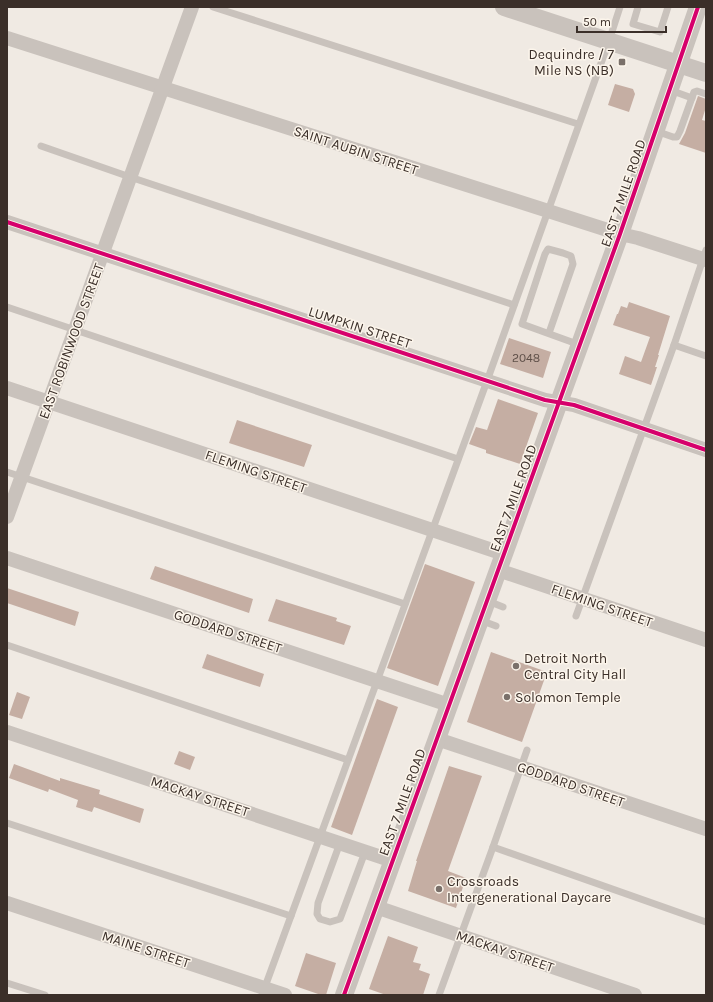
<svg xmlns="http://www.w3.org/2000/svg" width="713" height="1002" font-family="Karla,sans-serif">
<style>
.building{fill:#c5aea3}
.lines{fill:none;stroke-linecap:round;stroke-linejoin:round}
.service{stroke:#c9c2bc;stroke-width:7}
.minor{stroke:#c9c2bc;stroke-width:14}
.tertiary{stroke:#c9c2bc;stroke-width:18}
.cycleway-casing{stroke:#fcf5eb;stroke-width:6}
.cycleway{stroke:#d6006c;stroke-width:4}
.poi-dot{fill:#7a706a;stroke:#fcf5eb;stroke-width:1.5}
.labels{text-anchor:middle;stroke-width:3;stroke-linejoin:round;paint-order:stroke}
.number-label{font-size:12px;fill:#5e4f48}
.poi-label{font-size:14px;fill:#3b2f29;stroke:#fcf5eb;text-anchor:start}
.street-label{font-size:14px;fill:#3b2f29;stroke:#fcf5eb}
</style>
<rect width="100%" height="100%" fill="#f0eae3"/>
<!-- building -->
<g class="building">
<path d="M615,84L633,89L635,94L629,112L608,105Z"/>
<path d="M698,96L706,99V107L702,120L706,121V153L679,144L685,133Z"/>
<path d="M629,302L670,316L658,355H659L655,367H657L651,385L619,374L625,356L641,362L650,337L613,325L617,314H618L621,306L627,308Z"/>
<path d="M509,338L551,352L543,378L500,364Z"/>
<path d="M498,399L538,413L520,464L486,453V450L469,444L476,427L487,430Z"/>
<path d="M237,420L312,445L304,467L229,443Z"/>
<path d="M425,564L475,582L438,686L387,668Z"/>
<path d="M155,566L253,599L249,613L150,579Z"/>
<path d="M7,588L79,612L75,626L7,603Z"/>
<path d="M276,599L337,618L336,621L351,626L344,645L268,621Z"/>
<path d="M491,652L547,672L522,742L467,722Z"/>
<path d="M207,654L264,674L260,687L202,668Z"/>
<path d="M17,692L30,697L22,719L9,715Z"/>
<path d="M377,699L398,707L352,835L331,827Z"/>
<path d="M179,751L195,757L190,770L174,764Z"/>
<path d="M14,764L60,781V778L100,790L99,794L144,809L140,823L94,807L92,812L76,807L78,800L49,789L48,792L9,778Z"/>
<path d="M449,766L482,776L448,871L466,878L456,908L408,891L417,861H416Z"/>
<path d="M388,936L418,947L413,962L421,964L419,970L430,974L423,995H386L369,989Z"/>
<path d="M306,953L336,963L326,995H321L295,986Z"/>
</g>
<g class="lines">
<!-- service -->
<g class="service">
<path d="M213,7L578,124"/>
<path d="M638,7L633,24L660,32L668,7"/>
<path d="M670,90L692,98"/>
<path d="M656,131L673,137H677L680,131L694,92L697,91L706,94"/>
<path d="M41,146L130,177L514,305"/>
<path d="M7,307L458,459"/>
<path d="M549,333L573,264L571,256L563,253L548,249L545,254L522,324L580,345"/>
<path d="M674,345L706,356"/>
<path d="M7,472L405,604"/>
<path d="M488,601L503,607"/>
<path d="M576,616L674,345L706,250"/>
<path d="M480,620L496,626"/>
<path d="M7,645L348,760"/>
<path d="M7,823L291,916"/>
<path d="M340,843L318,903L317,914L320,919L330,922L340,919L365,852"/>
<path d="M493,847L706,922"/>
<path d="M7,983L45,995"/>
<path d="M262,995L487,381L609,41L620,7"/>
<path d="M439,995L493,847L527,750"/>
</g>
<!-- minor -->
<g class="minor">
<path d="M7,38L620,234L638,238L706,260"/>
<path d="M7,222L545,400L574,405L706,450"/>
<path d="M7,388L504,554"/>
<path d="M7,517L192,7"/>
<path d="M7,558L449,705"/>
<path d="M498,570L706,640"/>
<path d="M7,732L393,861"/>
<path d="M437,739L706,829"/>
<path d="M7,903L285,995"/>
<path d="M376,907L635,995"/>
</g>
<!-- tertiary -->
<g class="tertiary">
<path d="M504,7L706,73"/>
<path d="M344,995L620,234L698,7"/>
</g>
<!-- cycleway casing -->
<g class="cycleway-casing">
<g id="cycleway">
<path d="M7,222L545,400L574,405L706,450"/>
<path d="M344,995L620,234L698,7"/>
</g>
</g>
<!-- cycleway -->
<use href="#cycleway" class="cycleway"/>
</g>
<!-- markers -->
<g class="poi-dot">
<rect x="618" y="58" width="8" height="8" rx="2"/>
<circle cx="516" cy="666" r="4"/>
<circle cx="507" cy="697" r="4"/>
<circle cx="439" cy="889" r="4"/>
</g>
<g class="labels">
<!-- number labels -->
<g class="number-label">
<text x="526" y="362">2048</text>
</g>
<!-- poi labels -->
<g class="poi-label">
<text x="614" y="59" text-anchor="end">Dequindre / 7<tspan x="614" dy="16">Mile NS (NB)</tspan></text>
<text x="524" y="663">Detroit North<tspan x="524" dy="16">Central City Hall</tspan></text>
<text x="515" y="702">Solomon Temple</text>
<text x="447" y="886">Crossroads<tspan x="447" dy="16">Intergenerational Daycare</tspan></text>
</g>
<!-- street labels -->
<g class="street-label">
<text transform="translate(356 150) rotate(18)" y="5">SAINT AUBIN STREET</text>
<text transform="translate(623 193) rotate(-71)" y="5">EAST 7 MILE ROAD</text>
<text transform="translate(360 327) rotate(18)" y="5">LUMPKIN STREET</text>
<text transform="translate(71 341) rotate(-70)" y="5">EAST ROBINWOOD STREET</text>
<text transform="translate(256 471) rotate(19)" y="5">FLEMING STREET</text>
<text transform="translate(513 498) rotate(-70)" y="5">EAST 7 MILE ROAD</text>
<text transform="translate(602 605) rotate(19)" y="5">FLEMING STREET</text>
<text transform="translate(228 631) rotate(18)" y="5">GODDARD STREET</text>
<text transform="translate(571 784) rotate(19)" y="5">GODDARD STREET</text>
<text transform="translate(200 796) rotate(18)" y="5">MACKAY STREET</text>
<text transform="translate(402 802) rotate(-70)" y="5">EAST 7 MILE ROAD</text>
<text transform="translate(146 949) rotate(18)" y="5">MAINE STREET</text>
<text transform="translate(505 951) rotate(19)" y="5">MACKAY STREET</text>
</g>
</g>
<!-- border -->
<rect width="713" height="1002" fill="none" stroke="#3b2f29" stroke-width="16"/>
<!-- scale -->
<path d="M577 26v6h89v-6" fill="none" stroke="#3b2f29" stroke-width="2"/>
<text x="583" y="26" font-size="12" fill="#3b2f29" stroke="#fcf5eb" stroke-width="3" paint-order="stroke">50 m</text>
</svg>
